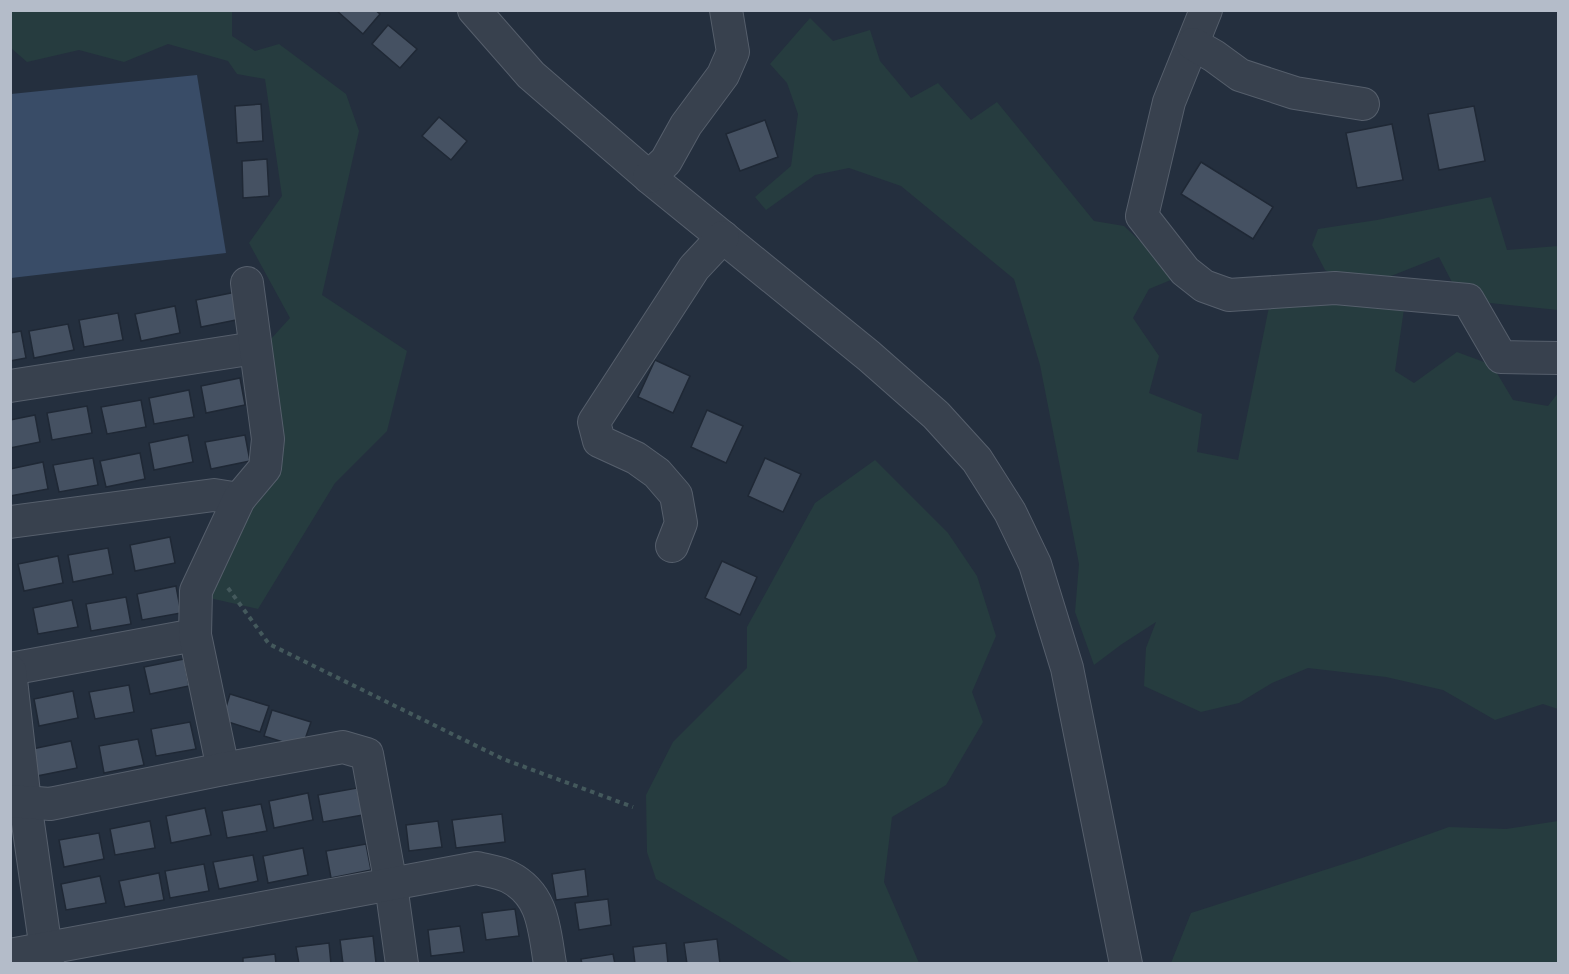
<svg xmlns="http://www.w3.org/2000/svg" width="1569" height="974" font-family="'DejaVu Sans',sans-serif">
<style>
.green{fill:#263c3f}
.water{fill:#394c67}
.building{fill:#455162;stroke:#1f2835;stroke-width:1.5}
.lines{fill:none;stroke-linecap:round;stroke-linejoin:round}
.minor-casing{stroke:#565f6c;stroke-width:34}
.path{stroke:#44595c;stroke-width:4;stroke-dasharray:4.5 4.5;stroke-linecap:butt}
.minor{stroke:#38414e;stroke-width:32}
</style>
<rect width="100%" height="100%" fill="#242f3e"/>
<!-- green -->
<g class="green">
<path d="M11,11H232V36L255,51L279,44L346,94L359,131L322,295L407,351L387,431L335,483L258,609L205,597L279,460L270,340L290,318L249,243L282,196L265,79L237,74L228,61L168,44L124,62L79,50L27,62L11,48Z"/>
<path d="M810,18L833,41L870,30L880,61L911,98L938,83L971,120L997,102L1094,221L1124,226L1178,277L1149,289L1133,318L1159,356L1149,393L1202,414L1197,452L1238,460L1269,307L1295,296L1404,309L1395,371L1414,383L1457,352L1492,365L1513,400L1548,406L1558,393V709L1543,704L1495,720L1443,690L1386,677L1308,668L1272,683L1239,703L1201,712L1144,686L1146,648L1156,622L1122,644L1094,665L1075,612L1079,564L1040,365L1014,279L901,186L849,168L815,175L766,210L755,197L791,166L798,114L787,83L770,64Z"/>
<path d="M1491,197L1507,250L1558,246V310L1490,303L1454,286L1439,257L1381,280L1348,282L1325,270L1312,245L1318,229L1377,220Z"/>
<path d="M875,460L948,533L977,576L996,636L972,692L983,722L946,785L892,817L884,882L919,963H793L732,924L656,879L647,852L646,795L673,742L747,668V627L815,503Z"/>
<path d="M1558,821V963H1171L1191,913L1362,858L1449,827L1506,829Z"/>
</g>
<!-- water -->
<path class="water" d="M197,75L226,253L11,278V94Z"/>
<!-- building -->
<g class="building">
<path d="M336,10H375L380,14L363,34Z"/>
<path d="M388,25L417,49L400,68L372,44Z"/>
<path d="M261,104L263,141L237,143L235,106Z"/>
<path d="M1474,106L1485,161L1439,170L1428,114Z"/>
<path d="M439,117L467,141L451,160L422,136Z"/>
<path d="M765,120L778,157L740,171L726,134Z"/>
<path d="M1392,124L1403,180L1357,188L1346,133Z"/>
<path d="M267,159L269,196L243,198L242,161Z"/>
<path d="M1201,162L1273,207L1253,239L1181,194Z"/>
<path d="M236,292L241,319L201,327L196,300Z"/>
<path d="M175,306L180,333L141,341L135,314Z"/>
<path d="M118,313L123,340L84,347L79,320Z"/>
<path d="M68,324L74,350L34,358L29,331Z"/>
<path d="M21,331L26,358L10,361V333Z"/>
<path d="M655,360L690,376L673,413L638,397Z"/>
<path d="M240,378L245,405L206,413L201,386Z"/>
<path d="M189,390L194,417L154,424L149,398Z"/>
<path d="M141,400L146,427L107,434L101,407Z"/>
<path d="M87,406L92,433L52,440L47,413Z"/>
<path d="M707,410L743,426L726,463L691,447Z"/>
<path d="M35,415L40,442L10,448V420Z"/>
<path d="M188,435L193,462L154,470L149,443Z"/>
<path d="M245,435L250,461L211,469L205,442Z"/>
<path d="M140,453L145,479L106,487L100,461Z"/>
<path d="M93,458L98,485L59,492L53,465Z"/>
<path d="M765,458L801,474L783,512L748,496Z"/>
<path d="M43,462L48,489L10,496V469Z"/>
<path d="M170,537L175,563L135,571L130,545Z"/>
<path d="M108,548L113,574L73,582L68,555Z"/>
<path d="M58,556L63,583L24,591L18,564Z"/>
<path d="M722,561L757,577L740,615L705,598Z"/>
<path d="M176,586L181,613L142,620L137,594Z"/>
<path d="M126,597L131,624L91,631L86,604Z"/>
<path d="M72,600L78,627L38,634L33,608Z"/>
<path d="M184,659L189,686L150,694L144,667Z"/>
<path d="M129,685L134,712L95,719L89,692Z"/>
<path d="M73,691L78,718L39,726L34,699Z"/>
<path d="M230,694L269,706L260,732L222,720Z"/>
<path d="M272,710L311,722L302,748L264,736Z"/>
<path d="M190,722L196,749L156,756L151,729Z"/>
<path d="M138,739L144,765L104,773L99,746Z"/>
<path d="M71,741L77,768L37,776L32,749Z"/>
<path d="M357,788L363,815L323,822L318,795Z"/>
<path d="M308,793L313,820L274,828L269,801Z"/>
<path d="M261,804L267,831L227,838L222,811Z"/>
<path d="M205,808L211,835L171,843L166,816Z"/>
<path d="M502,814L505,842L456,848L452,820Z"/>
<path d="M150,821L155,848L115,855L110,829Z"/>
<path d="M438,821L442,847L409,851L406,825Z"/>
<path d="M99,833L104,859L64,867L59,840Z"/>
<path d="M366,844L371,870L331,878L326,851Z"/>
<path d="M303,848L308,875L268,883L263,856Z"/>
<path d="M253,855L258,881L219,889L213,862Z"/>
<path d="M204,864L209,891L170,898L165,871Z"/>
<path d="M585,869L588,896L556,900L552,874Z"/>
<path d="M159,873L164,900L125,907L119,881Z"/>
<path d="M100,876L106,903L66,910L61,884Z"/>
<path d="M608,899L611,925L579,930L575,903Z"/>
<path d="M515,909L519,936L486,940L482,913Z"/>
<path d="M460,926L464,952L431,956L428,930Z"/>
<path d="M373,936L376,963L343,964L340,940Z"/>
<path d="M717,939L720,964H687L684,943Z"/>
<path d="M329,943L331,964H299L296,947Z"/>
<path d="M666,943L668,964H635L633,947Z"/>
<path d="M275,954L276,964H243V958Z"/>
<path d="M613,954L615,964H582L581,959Z"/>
</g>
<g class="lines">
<!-- minor casing -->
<g class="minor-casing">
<g id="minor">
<path d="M474,10L531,75L649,177L869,356L936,415L977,460L1010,512L1035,564L1067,668L1126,964"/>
<path d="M1206,10L1169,102L1142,216L1185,271L1204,286L1229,295L1335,288L1468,300L1501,357L1558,358"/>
<path d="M1193,44L1214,56L1240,75L1295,93L1363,104"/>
<path d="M649,177L666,161L686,125L723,75L733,52L726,10"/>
<path d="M10,386L255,348"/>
<path d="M10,522L214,495L239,499"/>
<path d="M672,546L681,523L676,495L657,473L636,458L599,441L594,422L694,268L723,237"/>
<path d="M10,669L195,635"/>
<path d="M10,671L25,802L48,964"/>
<path d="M223,769L195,635L196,591L239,499L265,468L268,439L247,283"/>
<path d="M10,801L50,804L223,769L343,747L367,754L391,885L402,964"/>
<path d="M10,955L477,868C488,871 500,872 509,877C544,895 544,929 550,964"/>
</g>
</g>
<!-- path -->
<path class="path" d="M228,588L269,644L503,759L633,807"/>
<!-- minor -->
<use href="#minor" class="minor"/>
</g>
<!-- border -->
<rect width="1569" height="974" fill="none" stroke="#b4bcc9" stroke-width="24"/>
</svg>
